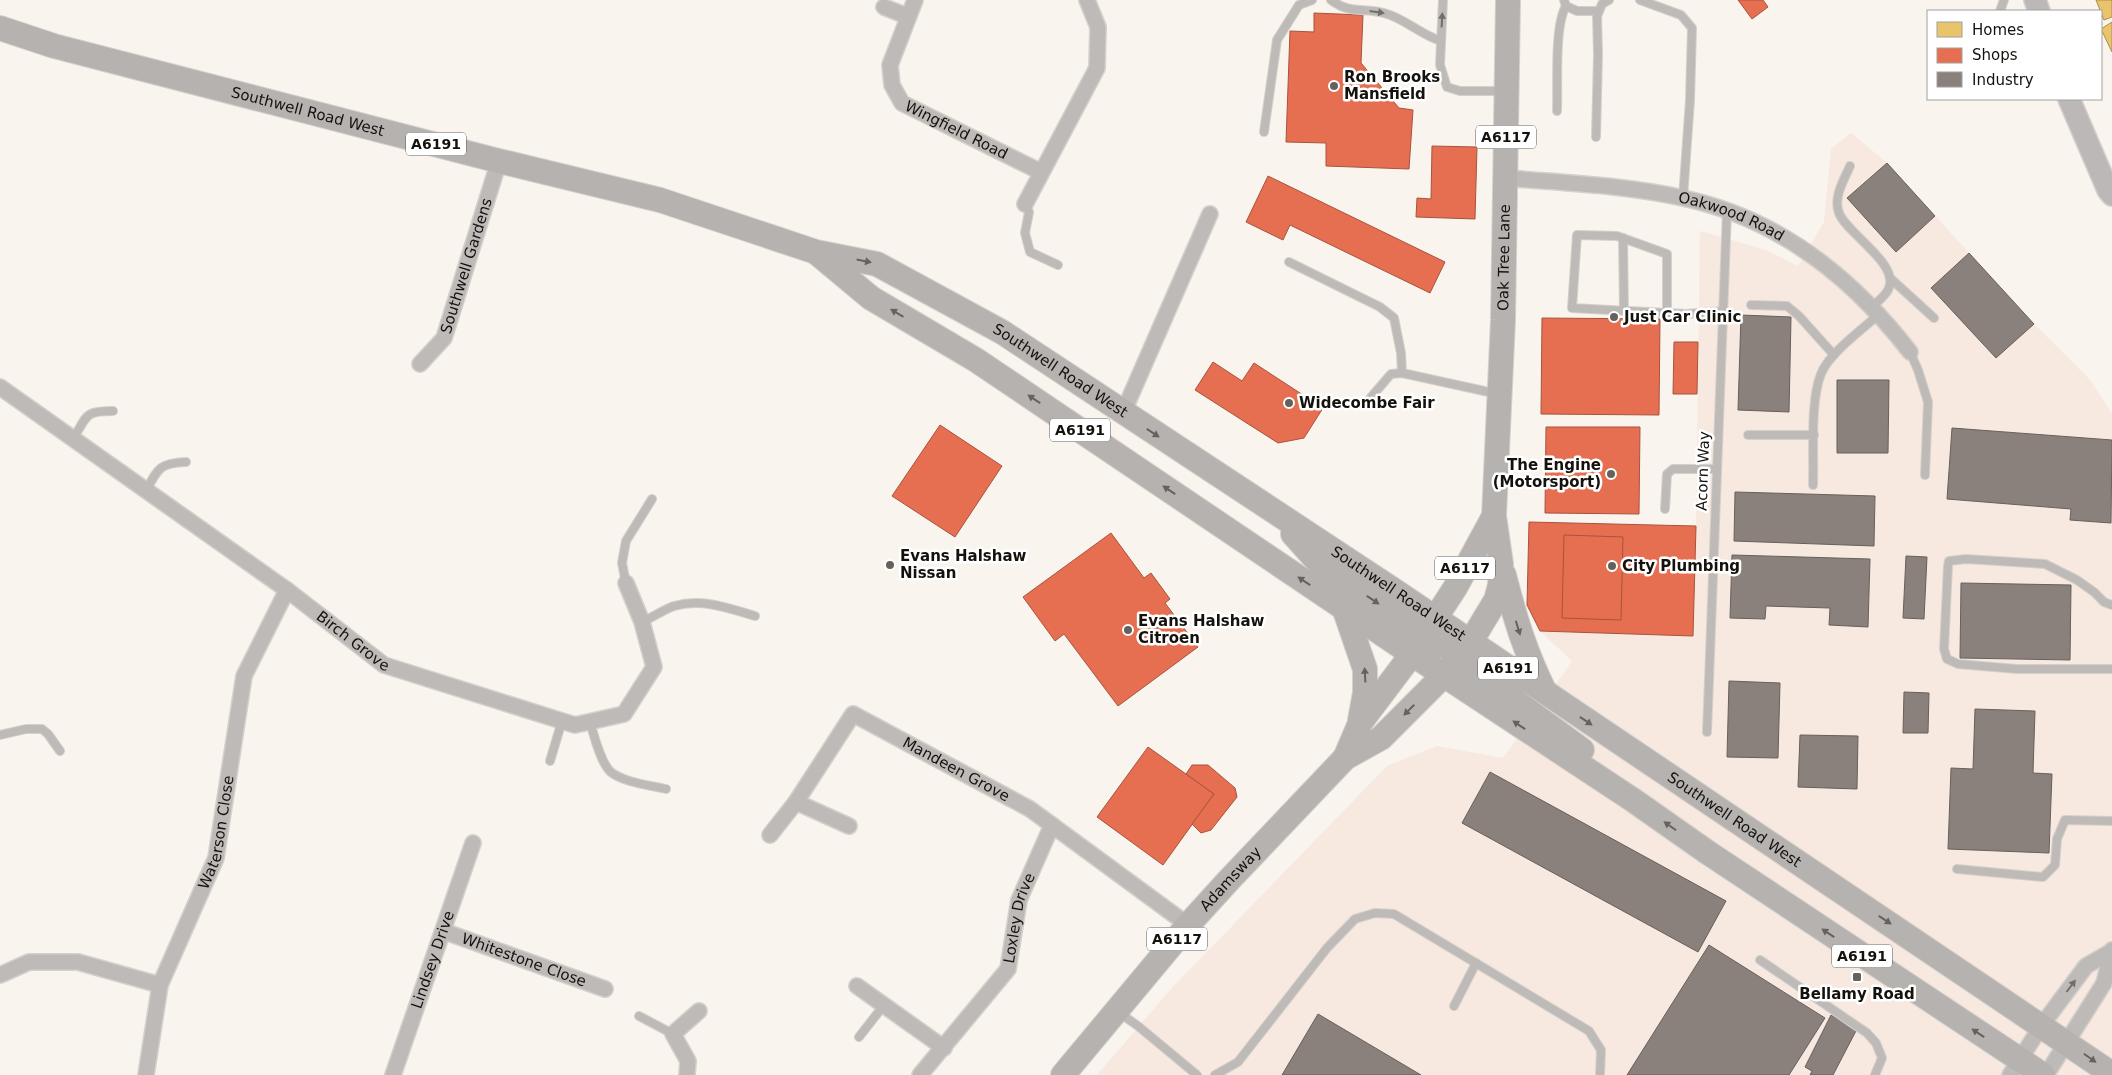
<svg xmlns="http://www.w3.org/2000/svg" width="2112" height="1075" font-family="'DejaVu Sans',sans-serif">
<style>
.industrial{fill:#f7e8e0}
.homes{fill:#e9c46a;stroke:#a98f4e}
.shops{fill:#e76f51;stroke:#a8533d}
.industry{fill:#8a817c;stroke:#67605b}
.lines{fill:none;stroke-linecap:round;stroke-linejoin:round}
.lane-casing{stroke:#d4d0cb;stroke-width:10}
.street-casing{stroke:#d4d0cb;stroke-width:18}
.secondary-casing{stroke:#d4d0cb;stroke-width:24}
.primary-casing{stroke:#d4d0cb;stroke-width:26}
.lane{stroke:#bdbab8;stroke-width:8}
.street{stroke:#bdbab8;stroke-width:15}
.secondary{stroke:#bcb8b7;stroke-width:21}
.primary{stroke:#b5b2b0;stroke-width:24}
.oneway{fill:#716e6c}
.oneway2{fill:#65625f}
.poi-dot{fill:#65615c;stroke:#fff;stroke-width:2}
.labels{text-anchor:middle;stroke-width:5;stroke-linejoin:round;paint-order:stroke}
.shield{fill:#fff;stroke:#5b5956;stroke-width:1}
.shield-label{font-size:14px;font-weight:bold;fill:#15120e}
.poi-label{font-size:15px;font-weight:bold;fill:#15120e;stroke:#fff;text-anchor:start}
.street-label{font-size:15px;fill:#15120e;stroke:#fff}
</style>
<rect width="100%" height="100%" fill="#f9f4ee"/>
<!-- industrial -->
<path class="industrial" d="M1851,133L1887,163L2034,324L2091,381L2112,414V1075H1097L1170,990L1387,766L1437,746L1503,758L1572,661L1540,631L1693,635L1696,526L1700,231L1766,250L1798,266L1824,222L1831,149Z"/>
<!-- homes -->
<g class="homes">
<path d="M2096,0H2112V17L2104,20Z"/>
<path d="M2112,22V52L2101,29Z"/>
</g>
<!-- shops -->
<g class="shops">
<path d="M1738,0H1763L1768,7L1752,19Z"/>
<path d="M1314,13L1363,15L1361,63L1399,108L1413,110L1409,169L1326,166V143L1286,142L1290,31L1314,32Z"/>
<path d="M1432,146L1477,147L1475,219L1416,217L1417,198L1431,199Z"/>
<path d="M1268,176L1445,262L1430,293L1290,225L1283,240L1246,222Z"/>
<path d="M1542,318L1660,319L1659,415L1541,414Z"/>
<path d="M1674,342H1698L1697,394H1673Z"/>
<path d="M1213,362L1242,381L1254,363L1323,408L1304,438L1278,443L1195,390Z"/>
<path d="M940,425L1002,466L955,537L892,496Z"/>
<path d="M1546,427H1640L1639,514L1545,513Z"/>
<path d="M1529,522L1696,526L1693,636L1540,631L1527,605Z"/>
<path d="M1111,533L1144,578L1151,573L1170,599L1165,603L1198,647L1118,706L1064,634L1055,641L1023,597Z"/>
<path d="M1564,535L1623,537L1621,620L1562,618Z"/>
<path d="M1148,747L1214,794L1163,865L1097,817Z"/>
<path d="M1192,765H1208L1235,788L1237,797L1211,830L1201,833L1192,824L1214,794L1186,774Z"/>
</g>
<!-- industry -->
<g class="industry">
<path d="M1887,163L1935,216L1896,252L1847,198Z"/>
<path d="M1969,253L2034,324L1996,358L1931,288Z"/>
<path d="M1741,315L1791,317L1789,412L1738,410Z"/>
<path d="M1837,380H1889L1888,453H1837Z"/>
<path d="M1952,428L2112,440L2111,523L2070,520L2071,509L1947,499Z"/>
<path d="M1735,492L1875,496L1874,546L1734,541Z"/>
<path d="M1732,555L1870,559L1868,627L1829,625L1830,608L1766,606L1765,619L1730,618Z"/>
<path d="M1906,556L1927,557L1924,619L1903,618Z"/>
<path d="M1961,583L2071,585L2070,660L1960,658Z"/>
<path d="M1729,681L1780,683L1778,758L1727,757Z"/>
<path d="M1904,692L1929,693L1928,733H1903Z"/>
<path d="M1975,709L2035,711L2033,773L2052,774L2049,853L1948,849L1951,768L1973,769Z"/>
<path d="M1800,735L1858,736L1857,789L1798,787Z"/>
<path d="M1490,772L1726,901L1698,952L1462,823Z"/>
<path d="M1709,945L1825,1018L1789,1075H1627Z"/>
<path d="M1318,1014L1421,1075H1282Z"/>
<path d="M1831,1015L1857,1029L1833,1075H1810L1812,1071L1805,1067Z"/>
</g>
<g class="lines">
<!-- lane casing -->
<g class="lane-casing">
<g id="lane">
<path d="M1331,0C1351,15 1363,7 1384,13C1404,18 1421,35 1441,41"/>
<path d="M1443,0L1440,65L1447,87L1460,91H1505"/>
<path d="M1564,0L1566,6L1577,11H1599"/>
<path d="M1640,0L1681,15L1692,28L1690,100L1683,198"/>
<path d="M2000,11L2004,0"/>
<path d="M1557,111C1558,86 1554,26 1566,6"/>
<path d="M1264,132L1277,40L1299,5L1312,0"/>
<path d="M1596,137L1598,54L1597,16L1602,4L1609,0"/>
<path d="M1850,166C1844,180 1833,197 1839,213C1846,233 1902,265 1888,290C1885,296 1877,302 1872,307"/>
<path d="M1025,204L1029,212L1025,233L1030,252L1058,265"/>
<path d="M1623,238L1624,311"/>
<path d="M1289,262L1380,307L1394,318L1401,353L1402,373"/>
<path d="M1890,278L1934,318"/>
<path d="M1751,305L1787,306L1799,316L1834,355"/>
<path d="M1667,313V254L1617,236L1577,235L1572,308L1686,314L1726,311"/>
<path d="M1910,352L1918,370L1928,402L1925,475"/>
<path d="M1366,403L1391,374L1402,373L1498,394"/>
<path d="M1748,435H1814"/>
<path d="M73,439C88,415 84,411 113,411"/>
<path d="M1813,485C1814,455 1810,400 1821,374C1829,353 1862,330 1879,314"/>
<path d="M146,491C158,468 160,463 186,462"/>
<path d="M1665,509L1667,474L1673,469H1717"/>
<path d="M626,583L622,563L626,541L652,499"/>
<path d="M2112,605L2104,602L2094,592L2077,580L2045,564L1966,559L1949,561L1948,566L1944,649L1947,659L1958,664L2017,669H2112"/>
<path d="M642,622C653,617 663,610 674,606C703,598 728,608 755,616"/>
<path d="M590,722C594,735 601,765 612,773C627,783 649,785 666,789"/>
<path d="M1707,732L1727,211"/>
<path d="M0,735L26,729H42L48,734L60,751"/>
<path d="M550,761L562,721"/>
<path d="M1957,869L2043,877L2055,865L2057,839L2065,820L2112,821"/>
<path d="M1760,960L1867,1033L1876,1043L1882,1058L1875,1075"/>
<path d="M1454,1006L1476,963"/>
<path d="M1118,1012L1138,1026L1197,1075"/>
<path d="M639,1016L673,1034"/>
<path d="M859,1037L884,1005"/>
<path d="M1215,1075L1238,1062L1327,948L1355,919L1375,913L1394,914L1589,1031L1601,1050L1600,1075"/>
</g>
</g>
<!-- street casing -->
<g class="street-casing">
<g id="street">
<path id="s1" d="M915,0L890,65L892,85L902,103L1041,172"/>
<path d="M884,7L907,16"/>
<path id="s2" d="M1506,178C1564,183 1625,185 1683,198C1777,218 1852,277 1910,352"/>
<path d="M1025,204L1097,68L1098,27L1087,0"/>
<path id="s3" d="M420,364L444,338L499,161"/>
<path id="s4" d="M0,387L287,590L384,665L562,721L575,725L624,714L654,667L642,622L626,583"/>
<path d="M1123,413L1210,214"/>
<path id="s5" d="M849,826L796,802L853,714L1030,809L1188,925"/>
<path d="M770,835L796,802"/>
<path id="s6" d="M443,931L605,989"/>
<path d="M0,975L29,962H78L160,985"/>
<path d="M857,986L944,1048"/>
<path id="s7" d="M146,1075L160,985L216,858L244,676L287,590"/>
<path id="s8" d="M393,1075L473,843"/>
<path d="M687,1075L688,1061L673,1034L699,1011"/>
<path id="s9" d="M920,1075L1008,969L1019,900L1052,825"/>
<path d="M2010,1075L2042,1025L2086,966L2112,951"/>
<path d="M2046,1075L2104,983L2112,950"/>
</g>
</g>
<!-- secondary casing -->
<g class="secondary-casing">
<g id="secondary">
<path d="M2035,0L2039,11"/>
<path d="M2069,99L2108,190L2112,195"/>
</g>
</g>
<!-- primary casing -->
<g class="primary-casing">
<g id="primary">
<path id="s10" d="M0,28L54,46L499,161L660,200L816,252L877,264L1002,332L1395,591L2112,1074"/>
<path d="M817,253L871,298L976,360L1412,654L1633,800L1707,852L2043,1075"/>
<path d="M1293,534L1319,563L1424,635L1434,647"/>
<path d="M1504,575C1515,618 1525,652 1545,692"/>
<path d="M1344,608L1365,669V693L1360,720"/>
<path d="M1448,648L1457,658L1582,750"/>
<path d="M1345,758L1360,723L1412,654L1455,588L1494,516"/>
<path id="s11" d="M1063,1075L1188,925L1229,880L1345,758L1381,738L1444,675L1470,643L1496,600L1500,585L1501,564L1494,516L1503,320L1508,0"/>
</g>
</g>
<!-- lane -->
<use href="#lane" class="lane"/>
<!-- street -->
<use href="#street" class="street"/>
<!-- secondary -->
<use href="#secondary" class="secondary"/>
<!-- primary -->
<use href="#primary" class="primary"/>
</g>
<!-- one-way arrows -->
<defs><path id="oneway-solid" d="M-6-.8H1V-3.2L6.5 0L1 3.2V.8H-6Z" transform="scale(1.25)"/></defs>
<g class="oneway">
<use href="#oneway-solid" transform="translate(1377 12) rotate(8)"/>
<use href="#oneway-solid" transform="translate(1442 20) rotate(-87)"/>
<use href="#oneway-solid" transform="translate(2071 986) rotate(-53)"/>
</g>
<g class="oneway2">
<use href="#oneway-solid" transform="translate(864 261) rotate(11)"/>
<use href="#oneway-solid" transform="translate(897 313) rotate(-149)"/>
<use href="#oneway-solid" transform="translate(1034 399) rotate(-146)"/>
<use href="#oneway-solid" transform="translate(1153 433) rotate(33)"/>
<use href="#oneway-solid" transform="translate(1169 490) rotate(-146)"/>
<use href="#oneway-solid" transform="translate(1304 581) rotate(-146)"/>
<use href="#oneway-solid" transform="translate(1373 600) rotate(34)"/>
<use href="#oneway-solid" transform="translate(1518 628) rotate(73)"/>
<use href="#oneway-solid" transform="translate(1365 675) rotate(-93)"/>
<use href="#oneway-solid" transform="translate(1409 710) rotate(135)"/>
<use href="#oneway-solid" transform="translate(1586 721) rotate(34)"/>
<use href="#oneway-solid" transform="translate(1519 725) rotate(-146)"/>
<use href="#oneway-solid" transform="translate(1670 826) rotate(-145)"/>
<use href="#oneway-solid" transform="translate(1885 920) rotate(33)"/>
<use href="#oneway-solid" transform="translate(1828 933) rotate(-146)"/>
<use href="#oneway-solid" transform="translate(1978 1033) rotate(-146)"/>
<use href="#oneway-solid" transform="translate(2090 1058) rotate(35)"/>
</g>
<!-- markers -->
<g class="poi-dot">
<circle cx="1334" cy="86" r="5"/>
<circle cx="1614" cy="317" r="5"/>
<circle cx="1289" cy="403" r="5"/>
<circle cx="1611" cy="474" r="5"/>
<circle cx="890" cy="565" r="5"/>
<circle cx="1612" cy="566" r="5"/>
<circle cx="1128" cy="630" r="5"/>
<rect x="1852" y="972" width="10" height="10" rx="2.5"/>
</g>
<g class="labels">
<!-- shield labels -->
<g class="shield">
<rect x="1476" y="125.5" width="60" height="23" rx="4"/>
<rect x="406" y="132.5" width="60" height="23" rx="4"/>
<rect x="1050" y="418.5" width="60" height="23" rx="4"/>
<rect x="1435" y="556.5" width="60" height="23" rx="4"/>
<rect x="1478" y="656.5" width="60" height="23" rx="4"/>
<rect x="1147" y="927.5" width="60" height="23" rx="4"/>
<rect x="1832" y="944.5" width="60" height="23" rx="4"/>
</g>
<g class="shield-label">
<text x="1506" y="142">A6117</text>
<text x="436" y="149">A6191</text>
<text x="1080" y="435">A6191</text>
<text x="1465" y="573">A6117</text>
<text x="1508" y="673">A6191</text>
<text x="1177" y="944">A6117</text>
<text x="1862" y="961">A6191</text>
</g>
<!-- poi labels -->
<g class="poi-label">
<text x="1344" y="82">Ron Brooks<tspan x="1344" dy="17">Mansfield</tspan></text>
<text x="1624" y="322">Just Car Clinic</text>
<text x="1299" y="408">Widecombe Fair</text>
<text x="1601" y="470" text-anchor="end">The Engine<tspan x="1601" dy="17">(Motorsport)</tspan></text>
<text x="900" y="561">Evans Halshaw<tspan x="900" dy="17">Nissan</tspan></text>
<text x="1622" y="571">City Plumbing</text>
<text x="1138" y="626">Evans Halshaw<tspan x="1138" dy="17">Citroen</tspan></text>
<text x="1857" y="999" text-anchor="middle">Bellamy Road</text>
</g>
<!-- street labels -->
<g class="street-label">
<text dy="5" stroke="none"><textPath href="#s10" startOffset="319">Southwell Road West</textPath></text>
<text dy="5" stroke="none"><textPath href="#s1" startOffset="171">Wingfield Road</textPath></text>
<text dy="5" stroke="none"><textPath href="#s2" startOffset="230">Oakwood Road</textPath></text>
<text dy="5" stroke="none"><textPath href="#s11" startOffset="990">Oak Tree Lane</textPath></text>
<text dy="5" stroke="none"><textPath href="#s3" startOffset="111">Southwell Gardens</textPath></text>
<text dy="5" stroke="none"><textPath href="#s10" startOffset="1121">Southwell Road West</textPath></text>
<text transform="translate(1703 471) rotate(-88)" y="5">Acorn Way</text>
<text dy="5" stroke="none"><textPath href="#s10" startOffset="1526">Southwell Road West</textPath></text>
<text dy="5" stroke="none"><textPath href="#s4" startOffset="435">Birch Grove</textPath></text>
<text dy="5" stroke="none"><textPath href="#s5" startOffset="280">Mandeen Grove</textPath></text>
<text dy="5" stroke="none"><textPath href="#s10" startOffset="1931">Southwell Road West</textPath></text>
<text dy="5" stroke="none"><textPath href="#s7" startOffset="255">Waterson Close</textPath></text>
<text dy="5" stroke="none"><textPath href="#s11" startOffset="258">Adamsway</textPath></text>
<text dy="5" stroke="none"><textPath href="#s9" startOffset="190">Loxley Drive</textPath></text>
<text dy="5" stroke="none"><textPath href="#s8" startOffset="122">Lindsey Drive</textPath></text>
<text dy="5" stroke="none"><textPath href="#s6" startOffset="86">Whitestone Close</textPath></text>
</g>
</g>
<!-- legend -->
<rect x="1927" y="10" width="175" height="90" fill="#ffffff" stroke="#a1a09f"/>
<rect x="1937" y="22" width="25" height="15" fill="#e9c46a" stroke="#a1a09f"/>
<text x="1972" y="35" font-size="15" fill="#15120e">Homes</text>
<rect x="1937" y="48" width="25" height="15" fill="#e76f51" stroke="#a1a09f"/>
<text x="1972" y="60" font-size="15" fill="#15120e">Shops</text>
<rect x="1937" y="72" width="25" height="15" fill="#8a817c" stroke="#a1a09f"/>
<text x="1972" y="85" font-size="15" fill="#15120e">Industry</text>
</svg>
